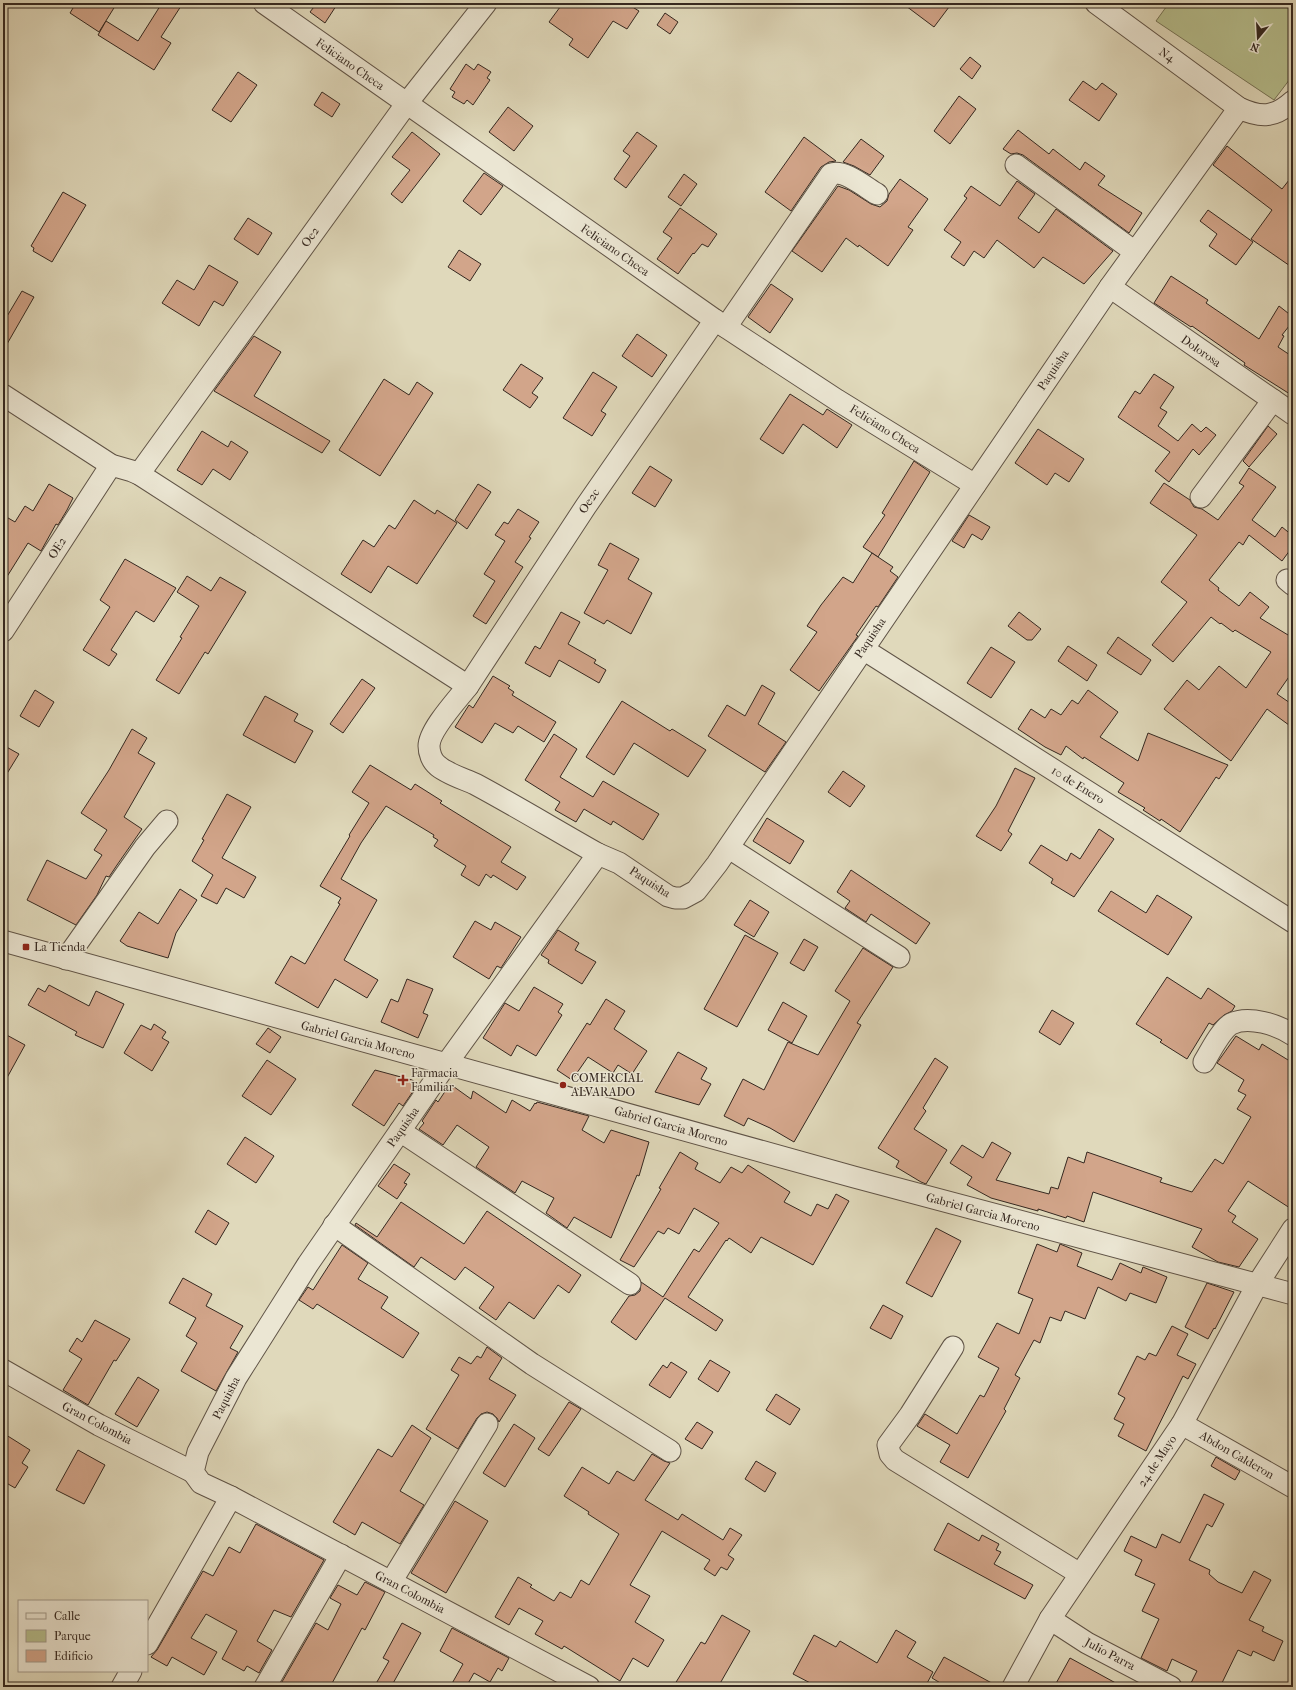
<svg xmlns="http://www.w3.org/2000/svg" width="1296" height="1690" font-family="'IM FELL French Canon',serif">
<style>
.green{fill:#b6be8d;stroke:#767356}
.building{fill:#d2a58a;stroke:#352820}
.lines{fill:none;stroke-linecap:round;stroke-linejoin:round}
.minor-casing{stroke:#605447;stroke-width:23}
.minor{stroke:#ebe6d3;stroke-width:21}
.poi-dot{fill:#8f2418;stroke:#ebe6d3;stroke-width:1.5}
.labels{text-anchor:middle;stroke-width:3;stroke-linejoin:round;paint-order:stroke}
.street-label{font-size:12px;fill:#352820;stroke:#ebe6d3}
.poi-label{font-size:12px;fill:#352820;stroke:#ebe6d3;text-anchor:start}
</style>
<rect width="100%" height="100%" fill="#e0d9bb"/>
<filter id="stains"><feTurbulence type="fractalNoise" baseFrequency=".005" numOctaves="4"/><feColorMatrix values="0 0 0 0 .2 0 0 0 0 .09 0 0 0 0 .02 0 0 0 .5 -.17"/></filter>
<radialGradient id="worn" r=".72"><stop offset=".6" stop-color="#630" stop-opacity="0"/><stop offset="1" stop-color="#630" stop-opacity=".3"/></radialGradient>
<!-- green -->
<path class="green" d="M1169,3H1293V75L1274,100L1156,21Z"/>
<!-- building -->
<g class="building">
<path d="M76,3H117L99,32L70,13Z"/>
<path d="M162,3H183L161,37L171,43L154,70L98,35L106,21L138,41Z"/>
<path d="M317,3H338L325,23L310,12Z"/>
<path d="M563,3H626L639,11L627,29L613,21L588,58L569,45L573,39L549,22Z"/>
<path d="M902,3H952L934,27Z"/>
<path d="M665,13L678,22L670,34L657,25Z"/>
<path d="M970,57L981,66L972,79L960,69Z"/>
<path d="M466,64L474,70L478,64L491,72L487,78L490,80L473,105L467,100L464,104L452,97L455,92L450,89Z"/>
<path d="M238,72L257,85L231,122L212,110Z"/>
<path d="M1083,81L1096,90L1102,83L1117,94L1099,121L1069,100Z"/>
<path d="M322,92L340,104L332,117L314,105Z"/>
<path d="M959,96L976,109L950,144L934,131Z"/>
<path d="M508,107L533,126L514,151L489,132Z"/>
<path d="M1018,130L1049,154L1053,149L1080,170L1085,162L1105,176L1098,185L1142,213L1129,233L1023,155L1017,153L1011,154L1003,149Z"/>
<path d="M412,132L440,154L402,203L391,194L410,170L392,157Z"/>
<path d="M637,132L657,146L626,188L614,179L630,156L623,151Z"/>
<path d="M804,137L836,161L829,162L821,167L791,211L765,192Z"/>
<path d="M861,139L884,156L870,175L854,166L843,162Z"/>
<path d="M1227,146L1282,189L1293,175V268L1251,239L1272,210L1213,165Z"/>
<path d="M484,173L503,186L481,215L463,201Z"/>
<path d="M684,174L697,184L681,206L668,197Z"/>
<path d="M900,179L928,199L908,227L913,230L888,266L859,245L858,247L846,238L822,272L792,251L838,186L849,190L871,204L880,207L887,201L889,194Z"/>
<path d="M1017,181L1035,194L1018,218L1039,233L1056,209L1113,251L1084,284L1043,257L1034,268L997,240L984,258L974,251L964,266L951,257L961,242L944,230L967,198L964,196L971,186L1000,206Z"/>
<path d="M63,192L86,205L52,262L33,251L34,248L31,246Z"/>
<path d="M680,208L717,234L708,247L702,244L694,254L693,253L678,274L657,259L672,238L663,232Z"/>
<path d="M1208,210L1253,242L1236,265L1209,246L1217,234L1200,221Z"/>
<path d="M248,218L272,233L258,255L234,239Z"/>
<path d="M459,250L481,264L470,281L448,267Z"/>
<path d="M209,265L238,282L223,306L214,301L199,326L162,303L177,280L194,290Z"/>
<path d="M1171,276L1208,300L1206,303L1259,339L1279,306L1293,317V321L1282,335L1284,336L1278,347L1293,357V396L1244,365L1245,363L1192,326L1191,327L1154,303Z"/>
<path d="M771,284L793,299L770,333L748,317Z"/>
<path d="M22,291L34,297L3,351V323Z"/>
<path d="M637,334L667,355L652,377L622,356Z"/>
<path d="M254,336L281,352L254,396L330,441L322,453L214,391Z"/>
<path d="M521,364L543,378L532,393L538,397L530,408L503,390Z"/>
<path d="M593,372L617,387L601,411L606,414L592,436L563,418Z"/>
<path d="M1154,374L1174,387L1160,408L1167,412L1158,426L1178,441L1192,424L1201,432L1206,427L1216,435L1199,455L1193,449L1169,482L1155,471L1170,452L1118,417L1135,391L1140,394Z"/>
<path d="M384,379L409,395L417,382L433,393L380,476L339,450Z"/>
<path d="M790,394L823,415L827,409L852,425L837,448L803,424L783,454L760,439Z"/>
<path d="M1268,426L1277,434L1249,467L1243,461Z"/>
<path d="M1038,429L1084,459L1069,482L1055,473L1047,485L1015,463Z"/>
<path d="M202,431L228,447L231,441L248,452L230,480L213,469L202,485L177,470Z"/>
<path d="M914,461L930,472L878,557L863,547L885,515L882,513Z"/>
<path d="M650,466L672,480L655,507L632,493Z"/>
<path d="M1249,468L1276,487L1252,520L1275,537L1282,527L1293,536V546L1282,561L1249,535L1243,545L1239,542L1209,580L1219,588L1218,590L1239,606L1250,592L1269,607L1260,618L1293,638V671L1277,694L1293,705V728L1267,709L1231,761L1164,709L1187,680L1199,690L1219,666L1246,688L1271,652L1235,630L1233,632L1221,623L1220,624L1211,617L1173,662L1152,645L1187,602L1161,582L1197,535L1150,503L1164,483L1190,500L1194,507L1202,509L1218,520L1244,486L1239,483Z"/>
<path d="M49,484L73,498L67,510L58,525L56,524L41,551L28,543L3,583V515L15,522L25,506L33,511Z"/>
<path d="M478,484L491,492L467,529L455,520Z"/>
<path d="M414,500L435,514L437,510L457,523L417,584L388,566L371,593L341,574L363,540L374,547L389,525L395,529Z"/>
<path d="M518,509L539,522L529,537L531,538L515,562L523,567L486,624L473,616L495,581L484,574L505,541L495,535L504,522L508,524Z"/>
<path d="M969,515L990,527L982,540L972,534L964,548L952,541Z"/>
<path d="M610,543L639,559L628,579L652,593L631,634L607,620L604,624L584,613L608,570L598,565Z"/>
<path d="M872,553L893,567L890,571L898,577L878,607L876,606L856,635L858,636L819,691L790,670L817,632L807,626L821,605L843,577L853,583Z"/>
<path d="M125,559L176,588L154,622L136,611L111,650L117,654L109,666L83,650L110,607L100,600Z"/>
<path d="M187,576L211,591L220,577L246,592L208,654L205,652L179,694L156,680L182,638L180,637L199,606L177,592Z"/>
<path d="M561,612L580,622L568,644L596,660L594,663L606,670L599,683L559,660L550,677L525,663L535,646L540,649Z"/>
<path d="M1019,612L1041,629L1032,640H1027L1008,626Z"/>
<path d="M1118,637L1151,660L1141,675L1107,653Z"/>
<path d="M1068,646L1097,665L1087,681L1058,661Z"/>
<path d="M991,647L1015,662L991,698L967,683Z"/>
<path d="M493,676L510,686L508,688L514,692L512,695L556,722L544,742L518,726L513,733L495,723L482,743L455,727L469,705L473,708Z"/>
<path d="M362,679L375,688L343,733L330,724Z"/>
<path d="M762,685L775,693L758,724L786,742L765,772L708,736L727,705L745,716Z"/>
<path d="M35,690L54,702L39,727L20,716Z"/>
<path d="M1088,690L1118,712L1100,737L1138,761L1148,733L1228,765L1219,779L1216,777L1180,832L1161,819L1160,821L1143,810L1145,808L1118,792L1124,783L1084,757L1083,759L1066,746L1061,755L1045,747L1018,729L1031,709L1045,718L1051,709L1061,715L1072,700L1078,704Z"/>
<path d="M265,696L298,714L294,721L313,731L295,763L243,735Z"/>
<path d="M622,701L670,731L672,729L706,750L688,777L634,743L614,775L586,757Z"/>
<path d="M132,729L147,738L138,753L155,763L124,817L142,829L117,865L109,877L106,876L97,895L76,925L27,900L47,860L86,879L102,855L94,850L107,830L81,813L109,770Z"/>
<path d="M554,734L577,749L560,777L593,797L603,781L659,814L643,840L613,821L611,825L584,809L576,822L555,810L560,802L525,780Z"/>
<path d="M3,745L19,754L3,780Z"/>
<path d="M370,765L411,790L415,784L442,801L440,803L511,847L501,862L526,877L517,890L493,875L491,878L486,874L479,886L461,875L466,866L434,846L438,840L433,837L434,835L386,806L361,843L341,879L377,900L344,960L378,980L367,998L335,979L318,1008L275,983L291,956L305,964L340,904L338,903L341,898L320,886L350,836L349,835L369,803L352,792Z"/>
<path d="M1015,768L1035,778L1008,831L1012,834L1001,851L976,836L996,806Z"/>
<path d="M843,771L865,786L850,807L828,792Z"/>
<path d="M227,794L251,807L222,858L256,877L244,898L226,888L217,904L201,896L213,875L192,861L204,840L202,839Z"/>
<path d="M767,818L804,841L790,864L753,841Z"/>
<path d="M1099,829L1114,839L1074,897L1051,883L1053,879L1029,863L1041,845L1067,861L1071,853L1080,859Z"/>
<path d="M851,870L930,923L916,944L871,914L866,922L845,908L850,901L837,892Z"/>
<path d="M180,889L197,900L176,933L168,958L127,946L120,941L139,912L158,924Z"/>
<path d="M1111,891L1146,913L1157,895L1192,917L1168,955L1098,911Z"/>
<path d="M750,900L769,912L754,937L734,925Z"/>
<path d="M475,921L491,930L495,922L521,937L501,968L497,966L489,979L453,957Z"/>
<path d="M558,930L579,943L575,950L596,962L582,984L548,963L549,960L541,955Z"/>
<path d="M745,935L778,953L737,1027L704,1009Z"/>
<path d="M804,939L818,947L804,971L790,963Z"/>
<path d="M863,948L893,967L857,1023L861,1025L794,1142L770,1128L748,1118L744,1126L724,1116L743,1079L764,1090L788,1042L818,1055L850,1001L835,991Z"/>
<path d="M1167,977L1201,999L1208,988L1235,1006L1232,1011L1224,1015L1213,1025L1209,1023L1187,1059L1160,1042L1162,1040L1136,1024Z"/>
<path d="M407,979L433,989L423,1013L428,1015L418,1038L381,1022L391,999L398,1002Z"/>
<path d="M49,985L89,1006L96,991L124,1004L103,1048L75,1035L77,1032L28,1005L38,988L45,992Z"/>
<path d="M534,987L563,1004L558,1012L562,1015L536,1056L517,1045L511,1056L483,1038L505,1003L519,1011Z"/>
<path d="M606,999L625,1011L614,1029L647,1051L632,1074L618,1065L613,1073L588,1057L572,1080L557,1070L587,1023L590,1025Z"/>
<path d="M783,1002L807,1016L792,1043L768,1030Z"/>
<path d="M1052,1010L1074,1023L1060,1045L1039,1032Z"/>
<path d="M154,1024L166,1032L162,1038L169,1042L152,1071L124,1053L141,1025L151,1030Z"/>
<path d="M268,1028L281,1037L270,1053L256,1044Z"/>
<path d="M3,1033L25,1045L3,1085Z"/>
<path d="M1236,1036L1259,1050L1262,1044L1293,1063V1210L1248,1181L1228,1211L1236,1216L1232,1222L1258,1239L1239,1267L1218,1262L1192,1247L1202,1229L1093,1192L1084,1222L1067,1216L1066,1218L1038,1209V1211L991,1198L967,1185L972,1177L950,1163L962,1145L983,1158L992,1142L1011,1153L996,1180L1049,1194L1051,1187L1058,1189L1068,1157L1084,1163L1087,1152L1162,1178L1160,1182L1192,1192L1215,1159L1223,1164L1251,1117L1237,1109L1246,1095L1238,1091L1244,1080L1217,1063Z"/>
<path d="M678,1052L707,1068L701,1079L711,1084L699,1105L655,1092Z"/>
<path d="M935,1058L948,1067L923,1108L926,1111L914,1129L947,1150L926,1184L921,1182L896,1167L899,1161L878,1148Z"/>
<path d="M267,1060L296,1079L271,1115L242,1096Z"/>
<path d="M375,1070L412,1080L418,1084L403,1106L399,1103L384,1126L352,1105Z"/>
<path d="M450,1084L471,1099L473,1091L506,1113L512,1100L530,1111L535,1103L536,1104L537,1102L589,1116L582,1130L604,1143L611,1130L649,1142L639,1176L637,1175L611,1238L574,1217L567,1228L546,1213L554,1198L522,1181L515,1193L476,1167L489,1147L457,1125L443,1145L419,1129L424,1123L422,1121L436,1100L438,1102Z"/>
<path d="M245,1137L274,1156L256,1183L227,1164Z"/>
<path d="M680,1152L698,1163L695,1169L720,1183L731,1167L742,1173L748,1165L790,1192L784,1202L811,1216L817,1204L828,1209L836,1194L849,1201L813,1265L761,1237L751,1253L729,1238L727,1241L726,1240L688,1297L723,1320L716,1331L665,1298L636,1340L611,1322L629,1296L635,1295L640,1291L641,1282L663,1297L694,1249L699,1252L719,1223L694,1208L679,1234L668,1228L664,1234L658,1231L634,1267L620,1260L661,1189L659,1188Z"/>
<path d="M394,1164L410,1174L404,1183L407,1184L397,1199L378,1186Z"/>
<path d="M401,1202L464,1244L487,1211L581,1275L569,1293L558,1285L534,1319L509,1302L496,1320L479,1308L494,1287L465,1267L455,1280L421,1257L414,1267L355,1225L356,1223L377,1237Z"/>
<path d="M208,1210L229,1223L216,1245L195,1232Z"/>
<path d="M936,1228L961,1241L932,1297L906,1283Z"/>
<path d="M1037,1244L1057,1252L1060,1244L1082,1253L1077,1266L1112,1280L1120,1263L1141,1273L1143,1267L1167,1277L1156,1303L1130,1293L1126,1301L1098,1287L1085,1319L1065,1311L1061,1321L1050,1317L1040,1343L1034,1340L1015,1375L1020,1378L1004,1409L1006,1411L968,1478L940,1462L950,1445L917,1426L925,1414L957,1434L980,1395L984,1397L999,1368L978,1357L997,1323L1019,1334L1033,1299L1018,1293Z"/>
<path d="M342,1245L368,1263L358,1279L388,1297L381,1308L419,1333L403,1358L317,1304L313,1309L299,1300L308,1287L313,1290Z"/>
<path d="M183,1278L212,1294L206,1306L243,1326L230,1348L238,1352L216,1391L181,1371L197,1343L186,1336L196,1318L169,1303Z"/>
<path d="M1207,1283L1234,1292L1215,1329L1214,1328L1208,1339L1185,1327Z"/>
<path d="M883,1305L903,1316L891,1339L870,1328Z"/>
<path d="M95,1320L130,1339L116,1361L114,1360L88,1405L63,1390L82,1359L69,1351L77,1338L82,1342Z"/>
<path d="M1172,1326L1188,1334L1177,1355L1196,1364L1188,1379L1183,1376L1146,1451L1118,1436L1124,1424L1114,1419L1125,1398L1118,1394L1137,1356L1145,1360L1149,1353L1156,1356Z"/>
<path d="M487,1347L502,1358L489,1379L516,1395L499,1422L497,1418L493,1414L487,1412L481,1414L477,1418L458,1449L426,1429L459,1375L451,1370L459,1357L471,1364L477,1356L481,1358Z"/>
<path d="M710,1360L730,1372L718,1392L698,1379Z"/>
<path d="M671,1362L687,1372L670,1398L649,1385L663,1365L667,1368Z"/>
<path d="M138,1377L159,1390L137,1427L115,1414Z"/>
<path d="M776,1394L800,1409L790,1425L766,1410Z"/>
<path d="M569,1402L581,1409L549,1456L538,1449Z"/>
<path d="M697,1422L713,1432L702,1449L685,1439Z"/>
<path d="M514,1424L535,1438L505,1487L483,1473Z"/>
<path d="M412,1425L431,1438L400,1491L424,1505L400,1544L362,1522L355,1535L333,1522L378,1449L392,1457Z"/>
<path d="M3,1433L30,1450L22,1463L28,1467L15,1488L3,1481Z"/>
<path d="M78,1450L105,1465L84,1504L56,1490Z"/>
<path d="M652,1454L664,1461L670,1463L645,1500L678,1520L682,1514L723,1540L730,1528L742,1535L728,1555L734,1559L727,1570L721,1567L715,1576L704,1569L710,1560L662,1531L630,1585L650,1596L635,1622L664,1640L648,1667L633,1658L620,1681L564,1646L562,1649L535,1634L543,1621L519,1608L509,1625L495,1617L518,1577L532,1585L530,1587L554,1601L560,1592L571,1598L581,1580L589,1585L619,1534L588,1514L589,1512L564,1496L582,1467L609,1484L617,1471L634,1481Z"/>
<path d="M1216,1457L1240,1471L1235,1480L1211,1466Z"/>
<path d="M756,1461L776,1473L765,1492L745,1479Z"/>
<path d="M1204,1494L1224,1504L1212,1527L1207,1524L1189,1560L1210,1570L1209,1574L1218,1582L1242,1593L1254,1571L1271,1580L1249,1620L1264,1627L1262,1631L1283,1641L1274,1661L1253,1651L1251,1656L1238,1650L1220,1687H1189L1197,1671L1172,1659L1167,1671L1141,1658L1159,1619L1142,1611L1155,1584L1135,1575L1142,1560L1124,1551L1131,1536L1156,1548L1162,1534L1180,1543Z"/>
<path d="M455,1501L488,1521L446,1593L411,1573Z"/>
<path d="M948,1523L979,1541L982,1535L999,1544L996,1550L1001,1552L994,1564L1033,1585L1025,1599L934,1550Z"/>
<path d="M256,1524L324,1560L291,1617L274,1610L257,1641L272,1650L259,1673L247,1666L244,1671L222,1659L237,1631L206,1614L191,1638L217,1652L204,1675L172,1657L167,1666L151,1657L157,1650L203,1571L213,1576L229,1547L240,1553Z"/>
<path d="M365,1582L385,1592L365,1630L362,1628L330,1687H279L316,1623L328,1630L341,1604L330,1598L338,1585L357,1595Z"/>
<path d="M722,1615L750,1631L718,1687H673L701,1642L705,1644Z"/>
<path d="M402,1623L421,1633L391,1687H374L389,1661L383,1658Z"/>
<path d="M452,1628L509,1658L502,1671L498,1668L490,1682L474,1673L466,1687H450L463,1664L440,1651Z"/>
<path d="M896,1630L916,1642L907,1657L933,1672L925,1687H818L793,1674L814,1635L836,1647L840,1641L877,1663Z"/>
<path d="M944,1657L999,1687H947L932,1678Z"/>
<path d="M1070,1658L1123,1687H1054Z"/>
</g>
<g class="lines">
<!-- minor casing -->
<g class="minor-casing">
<g id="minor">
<path d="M264,3L715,320L837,400L975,485"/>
<path d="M1096,3L1239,108C1261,118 1274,118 1293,101"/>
<path d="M1016,165L1135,252"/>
<path d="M1110,287L1293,414"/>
<path d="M726,327L831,174C844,169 865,187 877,194"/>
<path d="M3,395L111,465L132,471L139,474L468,686C458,699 429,730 429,746C429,753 432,761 437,765C445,773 464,779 475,784C516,806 557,831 598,854"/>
<path d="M139,474L407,103L486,3"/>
<path d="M1201,497L1273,400"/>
<path d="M1287,580L1293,585"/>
<path d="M3,631L111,465"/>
<path d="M863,649L1293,922"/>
<path d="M468,686L586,506L715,320"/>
<path d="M729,848L899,957"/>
<path d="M3,941L854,1177L1293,1294"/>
<path d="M66,959L145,847L167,821"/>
<path d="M1204,1062C1210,1052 1221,1030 1231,1024C1249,1015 1278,1025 1293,1035"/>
<path d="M400,1131L630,1284"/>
<path d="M334,1225L532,1364L670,1451"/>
<path d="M953,1347L910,1415L888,1445L890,1454L895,1460L1080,1574"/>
<path d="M3,1370L99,1425L193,1472"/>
<path d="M1182,1424L1293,1487"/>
<path d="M231,1497L589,1687"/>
<path d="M391,1582L487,1424"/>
<path d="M1050,1619L1087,1643L1171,1687"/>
<path d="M147,1644L231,1497L201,1483L193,1472L198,1452L236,1378L308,1264L447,1063L598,854L619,863L668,896L675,898H683L696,891L717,864L1110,287L1239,108"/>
<path d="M122,1687L131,1671"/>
<path d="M265,1687L341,1555"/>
<path d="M1013,1687L1050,1619L1182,1424L1257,1285L1293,1229"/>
</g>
</g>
<!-- minor -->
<use href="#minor" class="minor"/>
</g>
<!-- markers -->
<g class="poi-dot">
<rect x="22" y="943" width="8" height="8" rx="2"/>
<path d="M401 1074h4v4h4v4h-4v4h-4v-4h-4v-4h4z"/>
<circle cx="563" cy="1085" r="4"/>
</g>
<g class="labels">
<!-- street labels -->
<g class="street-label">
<text transform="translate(1167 55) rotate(36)" y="4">N4</text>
<text transform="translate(350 64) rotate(35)" y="4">Feliciano Checa</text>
<text transform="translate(310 237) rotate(-54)" y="4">Oe2</text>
<text transform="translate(615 250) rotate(35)" y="4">Feliciano Checa</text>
<text transform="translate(1201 351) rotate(35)" y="4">Dolorosa</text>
<text transform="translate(1053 370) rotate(-56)" y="4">Paquisha</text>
<text transform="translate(885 429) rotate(32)" y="4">Feliciano Checa</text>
<text transform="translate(589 501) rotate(-56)" y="4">Oe2c</text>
<text transform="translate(57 548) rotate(-57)" y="4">OE2</text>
<text transform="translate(870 638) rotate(-56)" y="4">Paquisha</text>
<text transform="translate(1078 785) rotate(32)" y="4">10 de Enero</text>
<text transform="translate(650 882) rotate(33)" y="4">Paquisha</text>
<text transform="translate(358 1040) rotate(15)" y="4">Gabriel Garcia Moreno</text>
<text transform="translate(671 1126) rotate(16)" y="4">Gabriel Garcia Moreno</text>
<text transform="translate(403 1127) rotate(-55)" y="4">Paquisha</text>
<text transform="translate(983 1212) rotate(15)" y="4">Gabriel Garcia Moreno</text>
<text transform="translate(226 1398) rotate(-63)" y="4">Paquisha</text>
<text transform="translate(97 1423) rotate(28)" y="4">Gran Colombia</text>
<text transform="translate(1237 1455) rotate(30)" y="4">Abdon Calderon</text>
<text transform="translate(1157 1461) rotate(-56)" y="4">24 de Mayo</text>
<text transform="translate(410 1592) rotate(28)" y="4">Gran Colombia</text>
<text transform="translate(1110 1654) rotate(28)" y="4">Julio Parra</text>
</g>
<!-- poi labels -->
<g class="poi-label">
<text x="34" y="951">La Tienda</text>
<text x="411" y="1077">Farmacia<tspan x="411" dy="14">Familiar</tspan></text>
<text x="571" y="1082">COMERCIAL<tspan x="571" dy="14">ALVARADO</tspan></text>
</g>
</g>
<!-- margin -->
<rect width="1296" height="1690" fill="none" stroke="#e0d9bb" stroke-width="16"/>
<rect x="4" y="4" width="1288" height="1682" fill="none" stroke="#352820" stroke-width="2"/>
<rect x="8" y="8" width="1280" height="1674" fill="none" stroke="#352820"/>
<!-- legend -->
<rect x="18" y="1600" width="130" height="72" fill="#ebe6d3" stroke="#a29a8b"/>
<rect x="26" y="1613" width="20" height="6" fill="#ebe6d3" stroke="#a29a8b"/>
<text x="54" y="1620" font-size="12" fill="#352820">Calle</text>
<rect x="26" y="1630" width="20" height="12" fill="#b6be8d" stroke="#a29a8b"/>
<text x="54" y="1640" font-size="12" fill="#352820">Parque</text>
<rect x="26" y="1650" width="20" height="12" fill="#d2a58a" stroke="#a29a8b"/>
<text x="54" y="1660" font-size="12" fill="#352820">Edificio</text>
<!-- north arrow -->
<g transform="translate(1258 38) rotate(198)" stroke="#ebe6d3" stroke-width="3" paint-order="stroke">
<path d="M0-3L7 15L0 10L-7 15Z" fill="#352820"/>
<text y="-6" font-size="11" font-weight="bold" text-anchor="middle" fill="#352820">N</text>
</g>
<rect width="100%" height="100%" filter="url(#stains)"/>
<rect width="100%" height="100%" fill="url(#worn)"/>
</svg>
